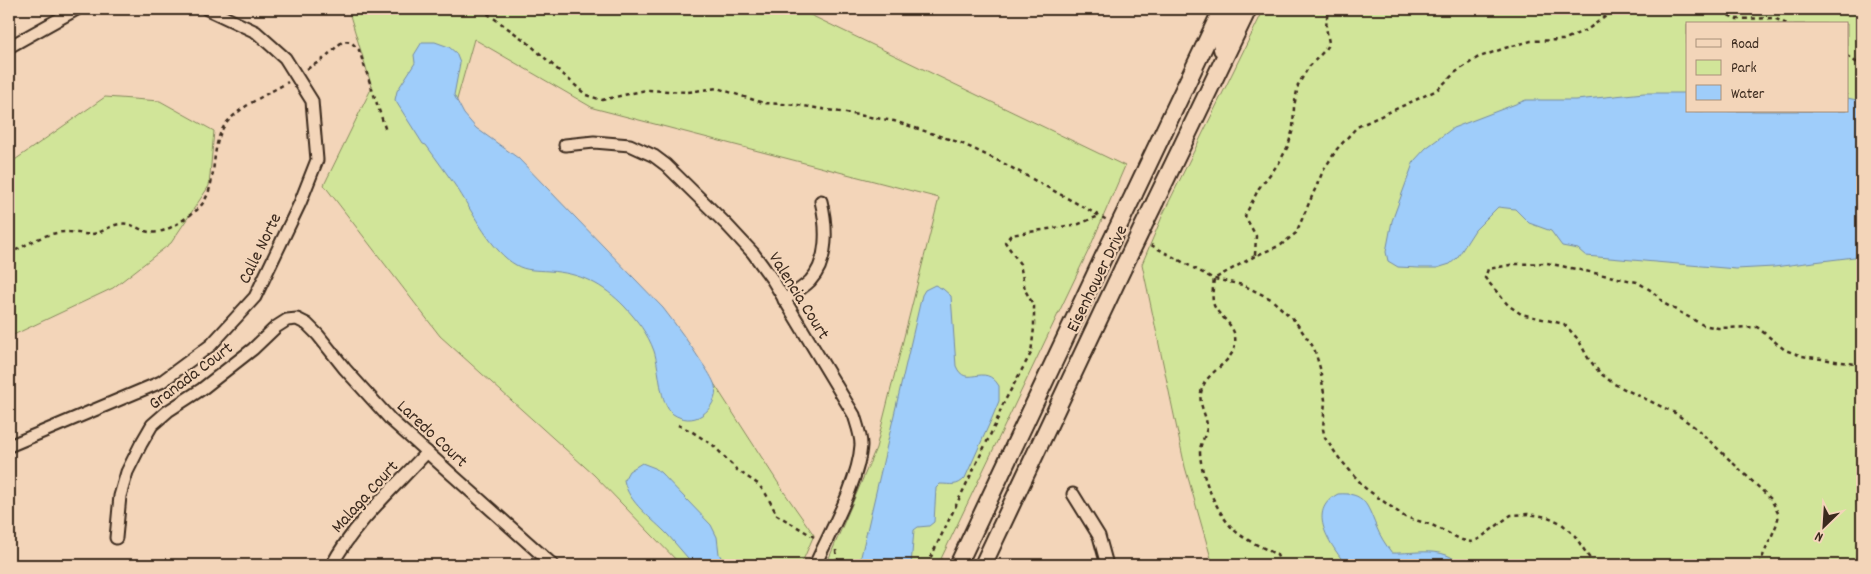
<svg xmlns="http://www.w3.org/2000/svg" width="1871" height="574" font-family="Dekko,sans-serif">
<style>
.green{fill:#d1e599;stroke:#86885c;fill-rule:evenodd}
.water{fill:#9fcdfa;stroke:#778ca2}
.lines{fill:none;stroke-linecap:round;stroke-linejoin:round}
.street-casing{stroke:#3b2a1e;stroke-width:15}
.secondary-casing{stroke:#3b2a1e;stroke-width:20}
.path{stroke:#3b2a1e;stroke-width:2.5;stroke-dasharray:4 4;stroke-linecap:butt}
.street{stroke:#f3d5b9;stroke-width:11}
.secondary{stroke:#f3d5b9;stroke-width:16}
.secondary-bridge-casing{stroke:#3b2a1e;stroke-width:20;stroke-linecap:butt}
.secondary-bridge{stroke:#f3d5b9;stroke-width:16}
.labels{text-anchor:middle;stroke-width:4.5;stroke-linejoin:round;paint-order:stroke}
.street-label{font-size:18px;fill:#3b2a1e;stroke:#f3d5b9}
</style>
<rect width="100%" height="100%" fill="#f3d5b9"/>
<filter id="ink" filterUnits="userSpaceOnUse"><feTurbulence type="fractalNoise" baseFrequency=".02" numOctaves="2"/><feDisplacementMap in="SourceGraphic" scale="10" xChannelSelector="R" yChannelSelector="G"/><feConvolveMatrix kernelMatrix="1 2 1 2 8 2 1 2 1" color-interpolation-filters="sRGB"/></filter>
<g filter="url(#ink)">
<!-- green -->
<g class="green">
<path d="M348,9H798L1125,166L1091,245L938,565H826L876,448L939,198L593,108L474,39L454,110L544,185L684,337L784,492L814,535L801,565H681L594,475L440,336L324,185L372,87Z"/>
<path d="M1264,9H1862V565H1213L1185,467L1142,264L1164,212ZM1687,24H1847V111H1687Z"/>
<path d="M105,97L160,101L214,131L209,186L171,243L113,288L9,337V164Z"/>
</g>
<!-- water -->
<g class="water">
<path d="M422,42H435L449,47L456,53L460,63L454,95L464,114L476,128L518,158L663,308C677,326 690,344 702,363C707,370 713,379 715,386C718,397 710,410 702,415C693,421 682,420 673,414C659,404 660,369 654,351C648,334 637,320 625,307C603,284 580,273 549,271C537,270 526,271 516,265C492,252 473,213 459,191C448,175 437,160 426,145L423,144L395,100L397,91L415,63L414,55Z"/>
<path d="M1644,93H1687V111H1847V98L1862,101V256L1774,267L1736,269L1586,256L1578,249L1562,246L1551,231L1529,223L1515,209L1498,207L1475,230L1457,258L1450,264L1437,268H1419L1398,267L1388,261L1386,252L1392,221L1414,161L1426,148L1453,128L1526,100H1576Z"/>
<path d="M935,285L943,289L951,296L956,366C966,390 984,361 999,386V401L992,418L965,478C957,487 951,484 940,484L936,488L934,522L929,526L918,527L914,530L911,565H859L922,295L925,290Z"/>
<path d="M642,463L655,468L661,473L711,525L717,537L719,554L726,565H694C685,555 677,545 668,535C653,519 628,503 624,480L629,471Z"/>
<path d="M1338,494C1365,492 1367,505 1376,526C1380,536 1385,544 1392,553C1416,554 1443,545 1461,565H1346C1331,545 1305,511 1338,494Z"/>
</g>
<g class="lines">
<!-- street casing -->
<g class="street-casing">
<g id="street">
<path d="M9,47L77,9"/>
<path d="M565,145L594,142L630,145L654,156L666,165L727,225L753,253L772,279L854,415C857,425 861,435 861,445C859,481 830,532 815,565"/>
<path d="M784,300C793,294 803,288 810,281C829,261 827,226 821,201"/>
<path d="M9,446L161,382L211,345L255,297L300,203L317,160L312,101L285,58L256,32L207,9"/>
<path d="M1073,494L1099,536L1107,565"/>
<path d="M116,538L120,496L127,472L141,444L152,425L168,411L202,389L253,349L276,327L287,320L297,319L307,324L318,335L345,369L391,420L553,565"/>
<path d="M332,565C354,523 395,487 427,452"/>
</g>
</g>
<!-- secondary casing -->
<g class="secondary-casing">
<g id="secondary">
<path d="M1222,49L1221,38L1234,9"/>
<path d="M1134,194L1222,9"/>
<path d="M1155,202L1248,9"/>
<path d="M958,565L1103,258"/>
<path d="M983,565L1123,268"/>
</g>
</g>
<!-- path -->
<g class="path">
<path d="M481,9L527,42L586,95L602,100L646,90L688,92L717,88L763,103L798,105L894,121L961,143L1003,163L1107,220"/>
<path d="M1714,9L1737,19L1774,18L1787,24"/>
<path d="M1847,56L1862,66"/>
<path d="M307,69L322,60L343,41L351,42L359,50L386,131"/>
<path d="M1151,245L1214,279L1243,285L1271,299L1295,321L1314,348L1320,368L1325,400L1323,429L1325,438L1339,458L1365,488L1405,517L1432,525L1462,540L1471,542L1479,539L1511,515L1528,514L1548,517L1561,523L1575,536L1594,565"/>
<path d="M9,254C28,244 47,231 69,232C77,232 84,235 92,234C102,233 110,225 120,224C130,222 136,228 145,231C162,237 180,222 193,213C221,193 208,154 223,128C234,109 268,94 288,82"/>
<path d="M1255,255L1256,236L1245,216L1259,188L1279,163L1288,146L1293,129L1294,107L1298,85L1308,68L1324,51L1329,43L1326,27L1328,9"/>
<path d="M678,425L691,431L714,446L737,470L758,484L766,494L777,515L814,537"/>
<path d="M1862,511V509"/>
<path d="M836,550L837,565"/>
<path d="M927,565L996,423L1002,406L1031,353L1034,328V306L1025,290L1020,264L1005,242L1011,235L1079,224L1099,216"/>
<path d="M1281,565L1277,555C1263,547 1246,541 1234,530C1217,513 1200,475 1200,451C1200,443 1207,434 1207,426C1206,412 1197,404 1202,389C1207,371 1233,363 1235,344C1238,323 1216,317 1213,302C1212,295 1213,286 1214,279L1255,256L1281,245L1296,233L1323,171L1337,149L1357,127L1437,90L1456,72L1477,58L1505,48L1531,41L1563,40L1588,29L1616,9"/>
<path d="M1759,565L1776,526L1779,515L1771,499L1696,428L1675,413L1614,384L1600,373L1588,358L1578,339L1564,324L1521,314L1508,305L1485,278L1488,269L1516,264L1547,263L1637,282L1652,291L1665,304L1703,325L1718,328L1757,327L1785,350L1802,356L1862,365"/>
</g>
<!-- street -->
<use href="#street" class="street"/>
<!-- secondary -->
<use href="#secondary" class="secondary"/>
<!-- secondary-bridge casing -->
<g class="secondary-bridge-casing">
<g id="secondary-bridge">
<path d="M1103,258L1134,194"/>
<path d="M1123,268L1155,202"/>
</g>
</g>
<!-- secondary-bridge -->
<use href="#secondary-bridge" class="secondary-bridge"/>
</g>
</g>
<g class="labels">
<!-- street labels -->
<g class="street-label">
<text transform="translate(259 248) rotate(-64)" y="6">Calle Norte</text>
<text transform="translate(1096 278) rotate(-64)" y="6">Eisenhower Drive</text>
<text transform="translate(800 295) rotate(58)" y="6">Valencia Court</text>
<text transform="translate(190 375) rotate(-37)" y="6">Granada Court</text>
<text transform="translate(433 433) rotate(43)" y="6">Laredo Court</text>
<text transform="translate(364 496) rotate(-48)" y="6">Malaga Court</text>
</g>
</g>
<!-- margin -->
<rect width="1871" height="574" fill="none" stroke="#f3d5b9" stroke-width="30"/>
<rect x="15" y="15" width="1841" height="544" fill="none" stroke="#3b2a1e" stroke-width="2" filter="url(#ink)"/>
<!-- legend -->
<rect x="1686" y="22" width="162" height="90" fill="#f3d5b9" stroke="#a9917b"/>
<rect x="1696" y="39" width="25" height="8" fill="#f3d5b9" stroke="#a9917b"/>
<text x="1731" y="48" font-size="15" fill="#3b2a1e">Road</text>
<rect x="1696" y="60" width="25" height="15" fill="#d1e599" stroke="#a9917b"/>
<text x="1731" y="72" font-size="15" fill="#3b2a1e">Park</text>
<rect x="1696" y="85" width="25" height="15" fill="#9fcdfa" stroke="#a9917b"/>
<text x="1731" y="98" font-size="15" fill="#3b2a1e">Water</text>
<!-- north arrow -->
<g transform="translate(1824 526) rotate(205)" stroke="#f3d5b9" stroke-width="4" paint-order="stroke">
<path d="M0-4L9 19L0 12L-9 19Z" fill="#3b2a1e"/>
<text y="-8" font-size="14" font-weight="bold" text-anchor="middle" fill="#3b2a1e">N</text>
</g>
</svg>
